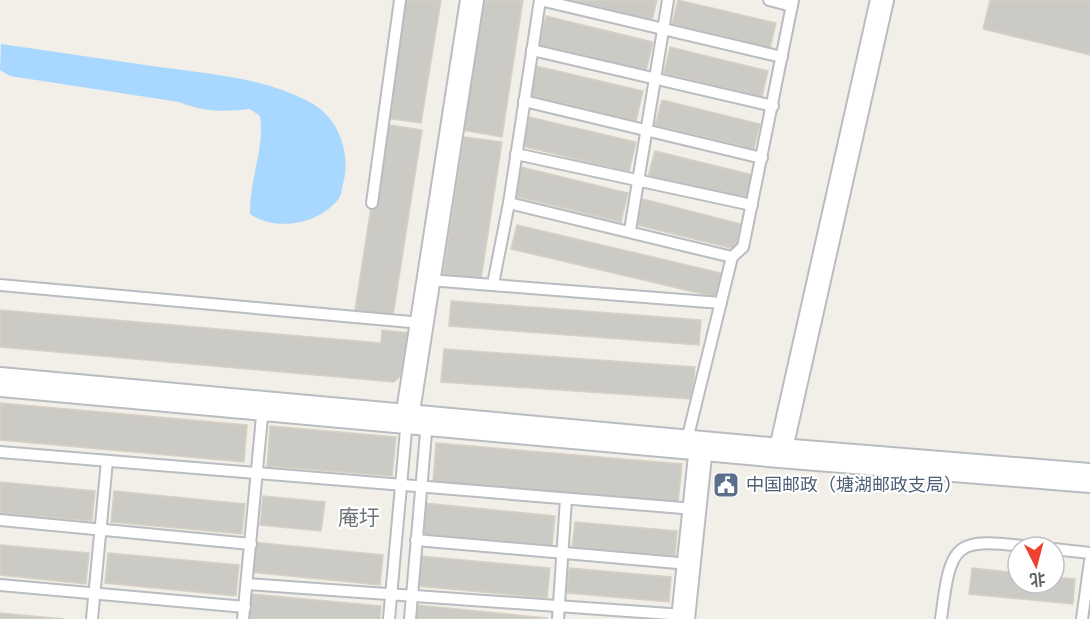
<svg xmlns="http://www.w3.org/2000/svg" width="1090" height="619" font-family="'Fira Sans','Noto Sans SC',sans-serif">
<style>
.water{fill:#a8d7ff}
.building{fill:#cccac4;stroke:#d6d1c5;stroke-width:1.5}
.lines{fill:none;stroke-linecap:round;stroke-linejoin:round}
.service-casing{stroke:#b9bcc0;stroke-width:14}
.minor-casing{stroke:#b9bcc0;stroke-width:26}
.tertiary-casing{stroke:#b9bcc0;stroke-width:32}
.service{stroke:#fff;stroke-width:10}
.minor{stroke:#fff;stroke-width:22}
.tertiary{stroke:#fff;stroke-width:28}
.labels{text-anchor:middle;stroke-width:4.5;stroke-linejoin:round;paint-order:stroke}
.service-label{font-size:18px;fill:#4e5e75;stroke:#fff;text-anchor:start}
.quarter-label{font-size:21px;fill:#6f7479;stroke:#fff}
</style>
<rect width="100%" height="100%" fill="#f1efe7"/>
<!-- water -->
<path class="water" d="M1,44C54,52 106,59 159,67C211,74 267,78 313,104C340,120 351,155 343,184C342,189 341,197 337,201C317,224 276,232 250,214C249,181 265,148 260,116L250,109C224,112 203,112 179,102L10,76L0,70Z"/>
<!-- building -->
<g class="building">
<path d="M404,0H441L421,123L386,118Z"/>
<path d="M481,0H523L502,137L461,130Z"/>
<path d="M569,0H657L652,20Z"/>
<path d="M678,0L776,23L770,48L672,24Z"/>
<path d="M990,0H1090V55L983,29Z"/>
<path d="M546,16L653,42L646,71L539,45Z"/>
<path d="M670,47L768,71L762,97L664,73Z"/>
<path d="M536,66L643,91L636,121L529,95Z"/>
<path d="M662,100L760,124L754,149L655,125Z"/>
<path d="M529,117L636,142L629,172L522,146Z"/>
<path d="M384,124L422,130L393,316L355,310Z"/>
<path d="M464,137L502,142L481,279L443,274Z"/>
<path d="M655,151L753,175L746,201L648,177Z"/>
<path d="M521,167L628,193L621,222L514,196Z"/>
<path d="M643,199L741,224L735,249L637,225Z"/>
<path d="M517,225L721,273L716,297L511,249Z"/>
<path d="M451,301L701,320L699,345L449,326Z"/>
<path d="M0,310L381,343L382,330L409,333L405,371L394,382L0,347Z"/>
<path d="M444,349L695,367L692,399L441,382Z"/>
<path d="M0,403L247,425L244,462L0,440Z"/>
<path d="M270,426L396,437L392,476L267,466Z"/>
<path d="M436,443L682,464L678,503L433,482Z"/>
<path d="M0,482L95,491L92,521L0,513Z"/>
<path d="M114,491L245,504L242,534L111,522Z"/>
<path d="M263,496L325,502L321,531L260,525Z"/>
<path d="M424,503L555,516L552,546L421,534Z"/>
<path d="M575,522L677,531L675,556L572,547Z"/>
<path d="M252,542L383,555L380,585L249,572Z"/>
<path d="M0,545L89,553L86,584L0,575Z"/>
<path d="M108,553L239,565L236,596L105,583Z"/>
<path d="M419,556L550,568L547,598L417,586Z"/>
<path d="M569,568L671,577L669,602L567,593Z"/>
<path d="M972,568L1018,573V583H1054V577L1075,579L1073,604L969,594Z"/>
<path d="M251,594L381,606L380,619H248Z"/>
<path d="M416,605L547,618V619H415Z"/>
<path d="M0,613L64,619H0Z"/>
</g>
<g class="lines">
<!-- service casing -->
<g class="service-casing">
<g id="service">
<path d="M540,0L782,57"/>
<path d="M769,0L792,6"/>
<path d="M532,50L773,106"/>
<path d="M524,101L762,158"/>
<path d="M516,154L752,205"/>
<path d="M372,203L400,0"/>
<path d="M509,203L732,257L686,444"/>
<path d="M630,230L668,0"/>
<path d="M732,257L743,247L793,0"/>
<path d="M429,280L721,303"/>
<path d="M493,284L509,203L540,0"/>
<path d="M0,285L422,323"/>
<path d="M0,452L695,509"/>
<path d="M0,520L251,544"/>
<path d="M416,540L689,564"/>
<path d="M1054,549L1090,553"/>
<path d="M247,584L684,615"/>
<path d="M0,585L245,607"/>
<path d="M92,619L107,461"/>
<path d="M243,619L263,406"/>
<path d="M389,619L407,419"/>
<path d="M410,619L427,421"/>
<path d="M558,619L566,499"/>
<path d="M941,619C951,540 954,538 1032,547"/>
<path d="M1082,619L1090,561"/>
</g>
</g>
<!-- minor casing -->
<g class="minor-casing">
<g id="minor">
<path d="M407,418L472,0"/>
<path d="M780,453L882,0"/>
<path d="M683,619L701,446"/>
</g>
</g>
<!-- tertiary casing -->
<g class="tertiary-casing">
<path id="tertiary" d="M0,382L780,453L1090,478"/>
</g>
<!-- service -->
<use href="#service" class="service"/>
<!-- minor -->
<use href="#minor" class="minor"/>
<!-- tertiary -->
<use href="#tertiary" class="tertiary"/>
</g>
<!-- icons -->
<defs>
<g id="civic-square" transform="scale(1.35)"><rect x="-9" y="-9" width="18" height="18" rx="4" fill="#5c6f8a" stroke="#fff"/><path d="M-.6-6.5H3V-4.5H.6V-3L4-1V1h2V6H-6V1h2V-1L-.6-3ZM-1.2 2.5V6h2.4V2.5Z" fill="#fff"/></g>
</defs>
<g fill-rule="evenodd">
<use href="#civic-square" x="726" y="485"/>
</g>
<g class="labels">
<!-- service labels -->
<g class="service-label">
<text x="746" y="491">中国邮政（塘湖邮政支局）</text>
</g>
<!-- quarter labels -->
<g class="quarter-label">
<text x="359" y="525">庵圩</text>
</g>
</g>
<!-- north arrow -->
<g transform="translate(1036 565) rotate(174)"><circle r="28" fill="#ffffff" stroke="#bfc0c2" stroke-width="1.5"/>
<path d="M0-4.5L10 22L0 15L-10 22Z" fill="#ee412f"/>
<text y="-9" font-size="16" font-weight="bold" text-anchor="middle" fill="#5e6267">北</text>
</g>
</svg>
